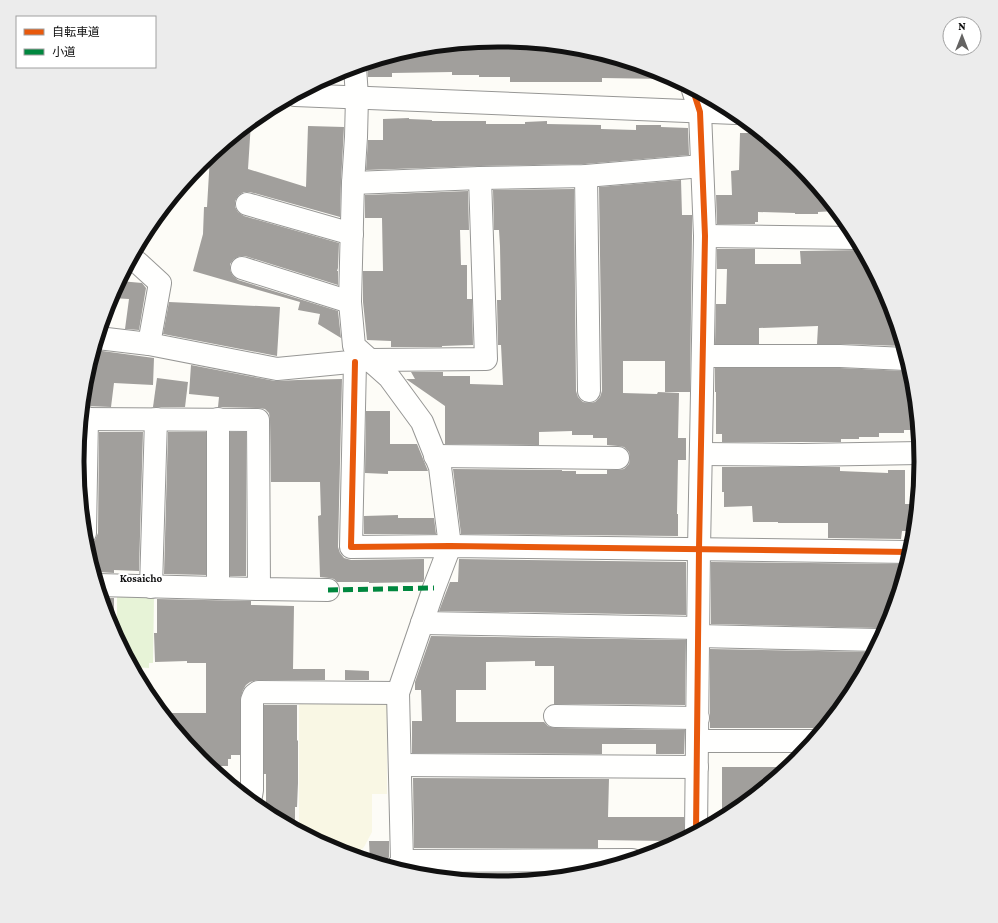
<svg xmlns="http://www.w3.org/2000/svg" width="998" height="923" font-family="'Crimson Pro','Noto Sans JP',serif">
<style>
.farmland{fill:#f9f7e4}
.green{fill:#e7f3d7}
.building{fill:#a19f9c}
.lines{fill:none;stroke-linecap:round;stroke-linejoin:round}
.minor-casing{stroke:#979795;stroke-width:24}
.minor{stroke:#fffffe;stroke-width:22}
.quiet{stroke:#00873e;stroke-width:5;stroke-dasharray:10 5;stroke-linecap:butt}
.cycleway-casing{stroke:#fff;stroke-width:8}
.cycleway{stroke:#e8590c;stroke-width:6}
.labels{text-anchor:middle;stroke-width:4;stroke-linejoin:round;paint-order:stroke}
.neighbourhood-label{font-size:11px;font-weight:bold;fill:#111;stroke:#fff}
.rim{fill:none;stroke:#111;stroke-width:5}
</style>
<rect width="100%" height="100%" fill="#fdfcf7"/>
<!-- farmland -->
<path class="farmland" d="M299,701H387V794H372V832L364,847L355,856L337,851L299,830Z"/>
<!-- green -->
<path class="green" d="M117,596L154,597L153,663H149V668L133,667L117,636Z"/>
<!-- building -->
<g class="building">
<path d="M476,42V46H510L511,42H522L581,48L661,72L667,75L666,79L602,78V82H510V77H479V75H452V72L392,73V77H368L367,63L417,48Z"/>
<path d="M409,118V119L432,120V121H486V124H525V122L547,121V124L601,125V129L636,130V125H661V127L688,128L689,155L585,164L480,166L366,170L368,140H383V119Z"/>
<path d="M251,122L248,169L306,187L308,126L344,127L341,182L340,217L250,192H244L239,195L235,201V207L238,212L244,216L339,243L338,268L337,271H338V285L245,256H240L234,259L230,264V270L233,276L238,280L338,311L341,338L318,324L320,314L298,310L300,302L193,271L203,234L204,207H207L210,156Z"/>
<path d="M740,133H760L797,164L836,211L818,212V214H795V213L758,212V222H755V224H717L716,195H732L731,171L739,170Z"/>
<path d="M681,180L682,215H692V236L690,392H665V361H623V393L657,394L658,392L679,393L678,438H686V460H678L677,514H678V536L461,534L453,469L562,470V471H576V474H607V470H618L624,469L629,464L630,459L629,452L624,447L618,446L607,445V438H593V435H572V431L539,432V445L444,444H445V406L406,379H415L411,372H443V376H470V384L503,385L501,345H498L497,300H501L500,246L499,230H494L493,190L574,189L576,391L578,397L583,402L590,403L595,402L600,397L602,391L599,187Z"/>
<path d="M468,191L469,230H460L461,265H467V299H472L473,345L442,346V347H391V341L367,340L363,302V271H383L382,218H365V195Z"/>
<path d="M717,249H755V264H801L800,251L862,250L888,300L902,346L841,344H817L818,326L759,328V344H715L716,304H726L727,269H717Z"/>
<path d="M120,281L142,283L146,288L139,330L125,329L129,299L111,298Z"/>
<path d="M169,302L280,307L277,356L163,334Z"/>
<path d="M95,350L154,358L153,385L114,383L111,407L85,406L89,367Z"/>
<path d="M191,365L275,381L298,380L342,379L338,547L340,553L344,558L351,560L424,559V579L423,582L369,583V582H337L334,579L329,578L320,577L318,516L321,515L320,482H271L270,420L269,413L265,409L258,408L218,407L219,397L189,394Z"/>
<path d="M715,368H840L905,371H910L912,379L917,430H904V433H879V437H859V439H841V442H722V434H716V392H715Z"/>
<path d="M157,378L188,382L185,407H153Z"/>
<path d="M366,411H390V444H417L428,471H388V474L365,473Z"/>
<path d="M99,432H143L139,571L114,570V573L98,572L95,573L90,558V544L95,540L98,533Z"/>
<path d="M168,432H206V575L164,574Z"/>
<rect x="230" y="432" width="16" height="144"/>
<path d="M722,467H840V471L888,473V470H905V504H916L914,531H902L901,539L828,538V523H778V522H753L752,506L724,507V492H722Z"/>
<path d="M398,515V518H434L436,534H364V516Z"/>
<path d="M459,559L686,562V615L439,611L450,582H458Z"/>
<path d="M711,562L901,564V568H905L888,623L885,629L879,628L711,624Z"/>
<path d="M102,598H114V622L109,623Z"/>
<path d="M157,599L251,601V605L294,606L293,669H325V680H258L250,682L246,685L243,690L240,700V755H231V759H228V766H209L201,759L163,713H206V663H187V661L155,662L154,633H157Z"/>
<path d="M431,636L686,640L685,705L554,704V666H535V661L486,662V690H456V722H544L548,726L555,728L685,730L684,754H656V744H602V754L412,753V721H422L421,690H415V682Z"/>
<path d="M710,649L873,652L849,696L820,732L818,730L812,728H710Z"/>
<path d="M345,670L369,671V680H345Z"/>
<path d="M264,705H297V740L298,741V783L297,807H295V828L266,813V774H264Z"/>
<path d="M722,767H788L733,812L722,818Z"/>
<path d="M413,778L609,779L608,817H684V832L685,838L667,848V841L598,840V848H414Z"/>
<path d="M369,841H389V857L384,865L370,861Z"/>
<path d="M412,873H588L581,875L499,883L417,875Z"/>
</g>
<g class="lines">
<!-- minor casing -->
<g class="minor-casing">
<g id="minor">
<path d="M355,67L357,97L356,137L353,183L350,302L354,346L389,377L422,422L440,467L450,546L434,588L398,693L402,861L396,869"/>
<path d="M693,90L700,112L705,236L699,549L696,832"/>
<path d="M295,95L736,113"/>
<path d="M586,176L589,391"/>
<path d="M353,183L480,178L586,176L702,166"/>
<path d="M247,204L352,234"/>
<path d="M705,236L855,238"/>
<path d="M130,261L137,262L160,283L149,344"/>
<path d="M242,268L350,302"/>
<path d="M98,338L149,344L277,369L371,360L486,359L480,178"/>
<path d="M703,356H840L906,359"/>
<path d="M355,362L351,547L450,546L910,552"/>
<path d="M82,419L258,420L259,589L328,590"/>
<path d="M218,419V588"/>
<path d="M701,454L802,455L920,453"/>
<path d="M435,456L618,458"/>
<path d="M85,533L87,418"/>
<path d="M98,585L259,589"/>
<path d="M151,587L156,419"/>
<path d="M422,623L698,628"/>
<path d="M698,636L879,640"/>
<path d="M555,716L698,718"/>
<path d="M698,741H812"/>
<path d="M400,765L697,767"/>
<path d="M249,799L251,796L252,790V700L254,695L258,692L398,693"/>
<path d="M402,861L632,860"/>
</g>
</g>
<!-- minor -->
<use href="#minor" class="minor"/>
<!-- quiet -->
<path class="quiet" d="M328,590L434,588"/>
<!-- cycleway casing -->
<g class="cycleway-casing">
<g id="cycleway">
<path d="M693,90L700,112L705,236L699,549L696,832"/>
<path d="M355,362L351,547L450,546L910,552"/>
</g>
</g>
<!-- cycleway -->
<use href="#cycleway" class="cycleway"/>
</g>
<g class="labels">
<!-- neighbourhood labels -->
<g class="neighbourhood-label">
<text x="141" y="582">Kosaicho</text>
</g>
</g>
<!-- crop -->
<path d="M0 0H998V923H0ZM498 47H500A414 414 0 0 1 914 461V462A414 414 0 0 1 500 876H498A414 414 0 0 1 84 462V461A414 414 0 0 1 498 47Z" fill="#ececec" fill-rule="evenodd"/>
<path class="rim" d="M498 47H500A414 414 0 0 1 914 461V462A414 414 0 0 1 500 876H498A414 414 0 0 1 84 462V461A414 414 0 0 1 498 47Z"/>
<!-- legend -->
<rect x="16" y="16" width="140" height="52" fill="#ffffff" stroke="#a0a0a0"/>
<rect x="24" y="29" width="20" height="6" fill="#e8590c" stroke="#a0a0a0"/>
<text x="52" y="36" font-size="12" fill="#111111">自転車道</text>
<rect x="24" y="49" width="20" height="6" fill="#00873e" stroke="#a0a0a0"/>
<text x="52" y="56" font-size="12" fill="#111111">小道</text>
<!-- north arrow -->
<g transform="translate(962 36)"><circle r="19" fill="#ffffff" stroke="#a0a0a0"/>
<path d="M0-3L7 15L0 10L-7 15Z" fill="#646362"/>
<text y="-6" font-size="11" font-weight="bold" text-anchor="middle" fill="#111111">N</text>
</g>
</svg>
